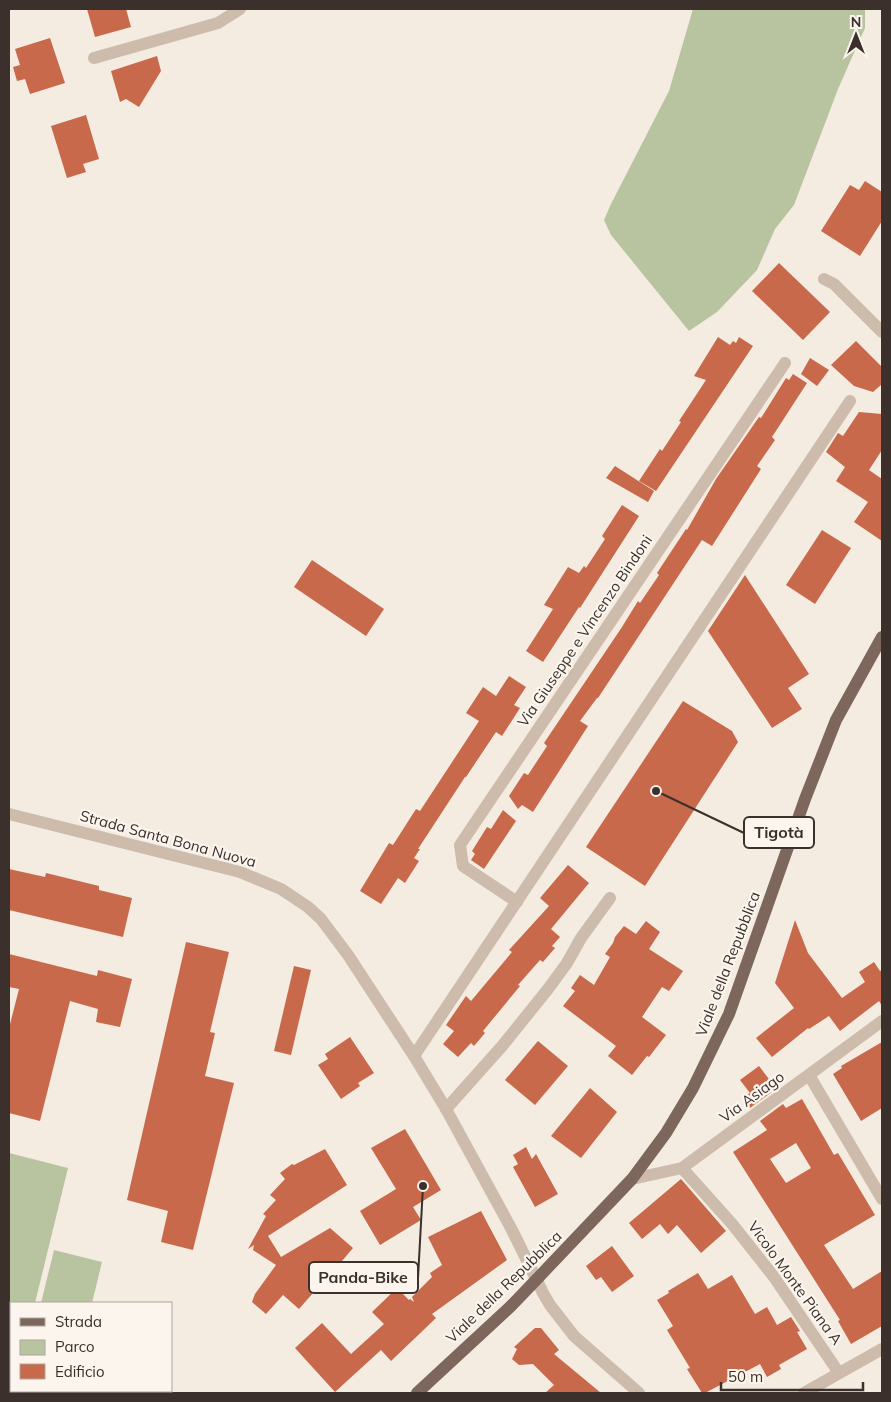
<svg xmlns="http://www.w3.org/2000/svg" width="891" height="1402" font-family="Mulish,sans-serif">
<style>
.green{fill:#b8c4a0}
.building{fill:#c8694b;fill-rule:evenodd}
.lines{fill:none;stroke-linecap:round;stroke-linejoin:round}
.minor{stroke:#cdbbac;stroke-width:12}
.major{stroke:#7d675c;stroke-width:12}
.labels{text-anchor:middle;stroke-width:4.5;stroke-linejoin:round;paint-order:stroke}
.street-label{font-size:15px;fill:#3b302b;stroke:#fbf5ee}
.leader{fill:none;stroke:#3b302b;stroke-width:2}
.callout-dot{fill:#3b302b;stroke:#fbf5ee;stroke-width:2}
.callout{fill:#fbf5ee;stroke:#3b302b;stroke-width:2}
.callout-label{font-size:16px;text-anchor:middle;font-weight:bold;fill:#3b302b}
</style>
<rect width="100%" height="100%" fill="#f4ebe1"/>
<!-- green -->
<g class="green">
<path d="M693,9H865V28L838,89L794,205L775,229L757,270L717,312L689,331L611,235L604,220L611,204L669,91Z"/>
<path d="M9,1153L68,1168L35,1303H11V1324L9,1323Z"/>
<path d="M54,1250L102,1262L92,1303H41Z"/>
</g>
<!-- building -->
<g class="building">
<path d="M87,9H126L131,27L95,37Z"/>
<path d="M50,38L65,83L30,94L25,79L17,81L13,67L20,65L15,49Z"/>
<path d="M157,56L161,71L139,107L126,99L120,102L111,71Z"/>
<path d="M86,115L99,159L83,164L86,172L67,178L51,126Z"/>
<path d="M865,181L882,192V221L860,256L821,231L850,185L859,190Z"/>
<path d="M779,263L830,312L803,340L752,291Z"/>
<path d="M718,337L730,345L733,341L736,343L739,337L753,346L656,491L639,481L660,449L662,451L681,422L679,421L706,380L694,376Z"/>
<path d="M856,341L882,367V384L873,392L854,386L831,365Z"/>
<path d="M810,358L829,370L817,386L801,374Z"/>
<path d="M793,374L807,383L772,437L775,440L757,466L761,469L712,546L702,540L598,698H597L580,721L588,726L533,812L522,805L518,809L509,796L524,773L528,775L547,746L544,743L622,627L638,601L640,603L659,575L657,573L686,529L687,530L716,479L759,417L761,418L786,378L789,380Z"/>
<path d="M859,412L882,414V450L869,470L882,479V541L854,522L868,502L836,481L845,467L826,452L838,433L843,436Z"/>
<path d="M615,466L654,491L648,502L606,478Z"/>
<path d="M622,505L639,516L580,608L579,607L543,662L526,651L553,609L544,605L568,567L579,573L584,566L586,568L605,539L602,536Z"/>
<path d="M822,530L851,548L815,604L786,585Z"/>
<path d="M312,560L384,609L366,636L294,587Z"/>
<path d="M745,575L809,674L788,688L802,709L772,728L708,631Z"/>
<path d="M509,676L526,687L514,705L520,708L502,736L496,732L466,777H465L418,849H420L414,858L419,861L405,883L398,878L381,904L360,891L389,843L393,845L416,809L420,811L479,721L466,713L483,687L496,696Z"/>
<path d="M683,701L732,731L738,742L645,886L586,847Z"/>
<path d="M503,810L516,821L484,869L471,860L475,854L472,851L487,827L491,829Z"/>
<path d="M568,865L589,883L551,929L560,937L552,946L555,948L543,962L540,960L518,985L520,986L483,1031L485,1033L474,1046L471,1043L458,1057L443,1044L454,1031L446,1025L466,996L471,1001L512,952L509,950L549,906L540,898Z"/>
<path d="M9,869L45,877L46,873L99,886V890L132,898L123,937L9,910Z"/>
<path d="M795,920L808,953L842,998L865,982L859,972L874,962L880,971L882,970V1006L879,1001L840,1031L829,1016L809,1029L808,1028L772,1057L756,1038L794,1008L775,983Z"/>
<path d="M646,921L660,932L649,949L683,971L669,991L662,987L642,1017L666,1035L649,1057L647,1056L632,1075L608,1056L616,1046L563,1006L575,991L571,988L580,975L594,985L610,957L605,954L613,943L615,937L624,926L636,934Z"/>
<path d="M186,942L229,952L210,1032L215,1033L205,1076L234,1083L193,1250L161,1242L168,1211L127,1200Z"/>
<path d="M9,954L97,976L98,970L132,979L120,1027L96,1022L98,1009L70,1001L40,1121L9,1113V1028L19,989L9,987Z"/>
<path d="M294,966L311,970L291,1055L274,1051Z"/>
<path d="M350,1037L374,1073L358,1083L360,1086L341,1099L318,1065L328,1059L325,1054Z"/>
<path d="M538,1041L568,1066L535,1105L505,1080Z"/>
<path d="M882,1042V1108L861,1121L833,1074L842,1068L841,1066Z"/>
<path d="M759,1066L772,1083L769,1086L773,1091L750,1108L743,1098L750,1093L740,1080Z"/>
<path d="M590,1088L617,1112L581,1158L551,1136Z"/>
<path d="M802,1099L834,1155L838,1153L875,1215L824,1245L853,1289L882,1271V1326L851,1344L838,1321L840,1320L733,1152L767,1130L760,1121L783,1104L786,1108ZM796,1143L811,1168L786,1183L770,1159Z"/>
<path d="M405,1129L441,1190L413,1207L421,1220L380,1245L360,1211L396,1189L371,1148Z"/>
<path d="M526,1147L532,1159L536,1154L558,1194L535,1207L513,1167L518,1164L513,1155Z"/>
<path d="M325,1149L347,1185L268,1236L281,1257L330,1228L353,1248L342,1261L345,1263L330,1280L327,1277L299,1309L283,1295L266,1314L252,1302L255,1294L276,1265L253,1250L254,1245L248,1249L266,1216L263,1214L276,1200L270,1195L285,1179L280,1173L292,1164L294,1165Z"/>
<path d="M681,1179L726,1231L701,1253L677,1225L668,1234L660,1224L642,1239L629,1223Z"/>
<path d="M481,1211L507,1260L432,1314L436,1318L391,1361L381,1350L335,1392L295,1348L322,1323L351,1354L384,1324L372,1312L397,1288L409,1300L410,1299L414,1302L412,1297L432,1277L430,1273L442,1265L428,1237Z"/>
<path d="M612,1246L634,1276L612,1292L601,1277L596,1280L586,1266Z"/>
<path d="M698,1273L708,1289L732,1275L755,1314L767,1307L777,1325L791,1317L800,1331L797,1332L807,1349L779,1365L781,1369L767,1377L760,1364L705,1393H702L687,1369L690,1368L667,1330L673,1326L657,1300L669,1293L668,1291Z"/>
<path d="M535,1328H541L559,1350L554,1354L601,1393H545L554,1385L533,1364L519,1365L512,1359L517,1349L514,1347Z"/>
</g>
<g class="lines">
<!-- minor -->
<g class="minor">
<path d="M94,58L218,23L240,9"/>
<path d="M824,279L834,284L882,332"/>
<path d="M9,814L240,872L281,889L308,907L321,919L348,955L414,1056L446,1109L512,1230L543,1293L550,1305L574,1336L639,1393"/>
<path d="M517,902L463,866L460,845L785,363"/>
<path d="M414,1056L850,401"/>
<path d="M809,1075L882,1199"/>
<path d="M446,1109L503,1045L548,989L567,963L581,938L610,898"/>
<path d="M682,1168L733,1225L774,1277L839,1373"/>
<path d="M632,1179L682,1168L882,1021"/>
<path d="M804,1393L882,1349"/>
</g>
<!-- major -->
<path class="major" d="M417,1393L510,1307L536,1280L632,1179L666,1133L693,1088L729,1014L805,799L836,720L882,637"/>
</g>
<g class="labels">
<!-- street labels -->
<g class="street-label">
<text transform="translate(585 631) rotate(-56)" y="5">Via Giuseppe e Vincenzo Bindoni</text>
<text transform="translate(168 839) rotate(15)" y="5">Strada Santa Bona Nuova</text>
<text transform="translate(728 964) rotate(-69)" y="5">Viale della Repubblica</text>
<text transform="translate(752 1097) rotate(-36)" y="5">Via Asiago</text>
<text transform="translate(795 1283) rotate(54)" y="5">Vicolo Monte Piana A</text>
<text transform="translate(504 1287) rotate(-44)" y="5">Viale della Repubblica</text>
</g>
</g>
<!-- callouts -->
<path class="leader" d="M656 791L744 833M423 1186L418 1278"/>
<g class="callout-dot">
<circle cx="656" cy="791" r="5"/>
<circle cx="423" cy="1186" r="5"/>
</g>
<g class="callout">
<rect x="744" y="817" width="70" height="31" rx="5"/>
<rect x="309" y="1262" width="109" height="31" rx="5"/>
</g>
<g class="callout-label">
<text x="779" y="838">Tigotà</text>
<text x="363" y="1283">Panda-Bike</text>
</g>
<!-- border -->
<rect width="891" height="1402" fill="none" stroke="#3b302b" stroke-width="20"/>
<!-- legend -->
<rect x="10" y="1302" width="162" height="90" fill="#fbf5ee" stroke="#aea6a0"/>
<rect x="20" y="1318" width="25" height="8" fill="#7d675c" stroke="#aea6a0"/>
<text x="55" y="1327" font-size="15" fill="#3b302b">Strada</text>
<rect x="20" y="1340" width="25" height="15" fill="#b8c4a0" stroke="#aea6a0"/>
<text x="55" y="1352" font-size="15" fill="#3b302b">Parco</text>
<rect x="20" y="1364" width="25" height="15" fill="#c8694b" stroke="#aea6a0"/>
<text x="55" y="1377" font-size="15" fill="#3b302b">Edificio</text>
<!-- north arrow -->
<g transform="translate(856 35)" stroke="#fbf5ee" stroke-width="4" paint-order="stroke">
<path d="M0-4L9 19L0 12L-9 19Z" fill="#3b302b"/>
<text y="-8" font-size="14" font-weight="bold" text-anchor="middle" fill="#3b302b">N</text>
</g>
<!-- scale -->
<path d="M721 1382v8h142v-8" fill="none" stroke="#3b302b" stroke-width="2.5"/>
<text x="728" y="1382" font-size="15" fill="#3b302b" stroke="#fbf5ee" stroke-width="4" paint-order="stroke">50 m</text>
</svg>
